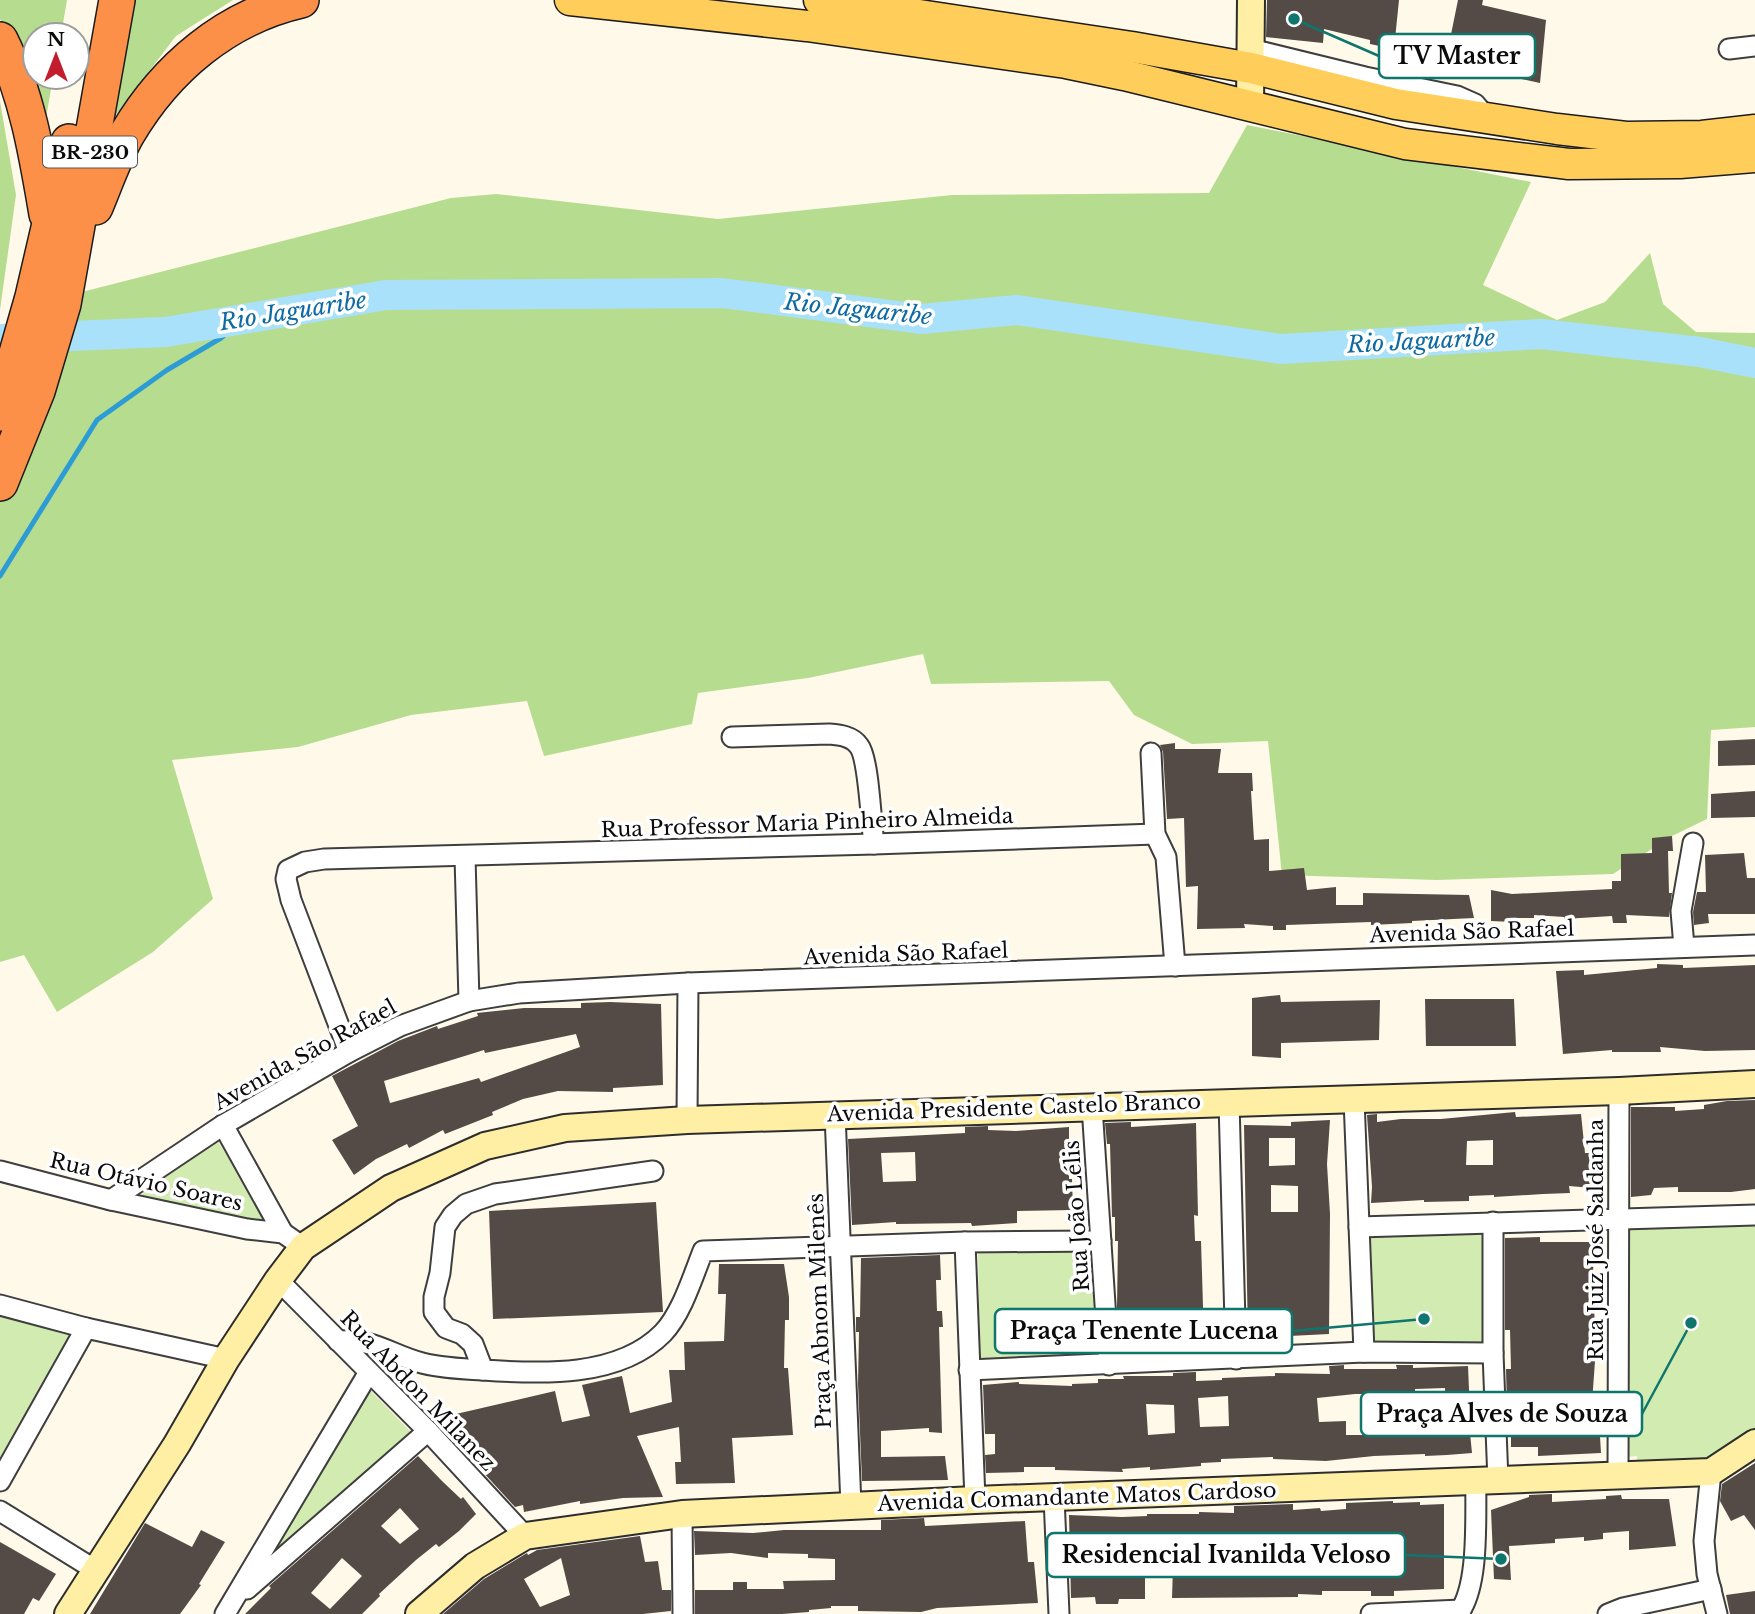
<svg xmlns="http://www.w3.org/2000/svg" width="1755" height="1614" font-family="'Libre Baskerville',serif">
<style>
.green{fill:#d2ebb1}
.forest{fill:#b6dd8f}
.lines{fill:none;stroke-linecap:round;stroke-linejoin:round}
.stream{stroke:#2d9cd5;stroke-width:5}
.river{stroke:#aae1fa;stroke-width:30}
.building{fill:#544b47;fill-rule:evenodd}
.street-casing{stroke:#3e3e3e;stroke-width:23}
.secondary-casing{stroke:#2d2d2d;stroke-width:30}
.primary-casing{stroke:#1c1c1c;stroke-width:33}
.highway-casing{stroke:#1c1c1c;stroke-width:38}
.street{stroke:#fff;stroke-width:19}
.secondary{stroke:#ffefa4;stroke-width:26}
.primary{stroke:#ffcd59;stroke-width:30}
.highway{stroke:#fd9048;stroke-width:35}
.labels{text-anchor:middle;stroke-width:7;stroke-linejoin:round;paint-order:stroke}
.shield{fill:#fff;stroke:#545454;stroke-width:2}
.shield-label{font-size:19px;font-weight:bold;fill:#0b0b0b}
.street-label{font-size:21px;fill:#0b0b0b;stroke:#fff}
.water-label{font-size:23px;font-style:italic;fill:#0e6aa2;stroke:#fff}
.leader{fill:none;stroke:#0f766e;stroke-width:2.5}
.callout-dot{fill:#0f766e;stroke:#fff;stroke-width:2.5}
.callout{fill:#fff;stroke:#0f766e;stroke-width:2.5}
.callout-label{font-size:23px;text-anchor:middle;font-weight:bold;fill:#0b0b0b}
</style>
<rect width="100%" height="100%" fill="#fff9e9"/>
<!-- green -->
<g class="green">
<path d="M217,1140L263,1212L261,1223L142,1196L145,1187Z"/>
<path d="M1755,1226V1435L1726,1455L1685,1469L1638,1471L1637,1456L1626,1457V1232L1635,1228Z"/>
<path d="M1485,1231L1486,1348L1364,1352L1363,1232Z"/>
<path d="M1096,1248L1100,1358L980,1363L978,1251Z"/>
<path d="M0,1317L73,1334L0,1458Z"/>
<path d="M369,1389L411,1432L267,1559Z"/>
</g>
<!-- forest -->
<g class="forest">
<path d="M0,0H67L61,35H35V77H53L43,136L20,62L0,19Z"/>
<path d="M121,0H233L176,36L105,129Z"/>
<path d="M0,101L16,195L0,310Z"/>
<path d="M1247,125L1531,182L1483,285L1557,320L1605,302L1650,253L1663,304L1696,332L1755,333V727L1711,730L1707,819L1672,836L1613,874L1437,880L1282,875L1268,741L1192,744L1134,715L1109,681L931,684L923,654L808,678L698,693L692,724L544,756L527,701L411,715L298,747L172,760L213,899L153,952L57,1012L24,955L0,962V502L62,297L451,198L496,194L718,219L952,195L1209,193Z"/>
</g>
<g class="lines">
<!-- stream -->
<path class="stream" d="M0,576L97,420L167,370L221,338L244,319"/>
<!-- river -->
<path class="river" d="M0,339L166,332L386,295L722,293L921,319L1017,310L1281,349L1541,334L1700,352L1755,363"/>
</g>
<!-- building -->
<g class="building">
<path d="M1267,0H1399L1394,49L1370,44V40L1324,29L1323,43L1266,37Z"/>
<path d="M1458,0H1483L1482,5L1546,20L1540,83L1512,77L1514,66L1473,57L1472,65L1446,59Z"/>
<path d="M1755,739V765L1718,766V741Z"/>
<path d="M1175,743V749H1221L1218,773H1252L1253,791H1251L1254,840L1269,839V871L1304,868L1307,890L1336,887V905H1363V893L1469,895L1474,918L1412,921V923L1371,925V922L1286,925V930H1273V926L1244,924L1245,928L1197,929L1198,886L1186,887L1184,818L1167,819L1163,752L1160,745Z"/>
<path d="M1755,791V817L1711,818V794Z"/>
<path d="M1672,836L1673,851H1668L1669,893H1672L1669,917L1626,915L1627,923H1613L1612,916L1564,919V917L1534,915V918H1513V922L1491,921V890L1512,894L1612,889V881H1621V854L1652,853V838Z"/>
<path d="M1744,853L1747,878H1755V914H1708L1709,923L1694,925L1693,912L1697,892H1706L1705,855Z"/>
<path d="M1657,964L1683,965V968L1755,965V1050L1705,1051L1660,1047L1661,1052H1612V1050L1563,1054L1556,971L1584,970V975L1657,968Z"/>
<path d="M1280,995L1281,1002L1380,1000L1379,1040L1281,1043V1058L1252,1056V998Z"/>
<path d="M1425,999H1514L1516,1046H1426Z"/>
<path d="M610,1002L661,1004L663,1085L613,1088V1092L558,1091L523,1099L492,1112L493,1115L445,1134L443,1130L409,1148L407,1144L376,1159L354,1175L332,1140L358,1126L332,1076L398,1041L437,1026L438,1029L478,1016L477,1013L524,1008H581V1003ZM576,1034L580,1047L481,1082L479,1078L390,1103L384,1081L484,1050L485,1053Z"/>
<path d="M1755,1100V1189L1731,1192H1678V1187L1654,1188L1651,1195L1631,1197V1107H1675V1111L1704,1109V1105L1727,1101Z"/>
<path d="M1515,1112L1516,1117L1581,1114L1585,1153H1589L1592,1188L1569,1186L1570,1193L1543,1194L1494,1197V1195L1469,1196V1201L1424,1202V1200L1371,1203L1372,1187L1367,1115L1377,1114V1122L1401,1119H1441ZM1493,1140V1165H1466L1467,1141Z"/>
<path d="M1330,1120L1327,1164L1330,1214L1329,1334L1248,1338L1244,1125L1291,1126V1122ZM1269,1138H1295V1165L1269,1166ZM1271,1185L1298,1186V1212H1271Z"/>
<path d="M1131,1122V1127L1196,1123L1198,1216L1194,1215L1195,1241H1201L1204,1339L1120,1343L1117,1307L1118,1241H1115V1217H1112L1110,1144H1107L1105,1123Z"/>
<path d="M988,1126V1130L1016,1131L1069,1127V1179H1072L1073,1210L1017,1211V1223L972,1226L971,1223L896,1224V1222L852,1225L848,1139L965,1133V1127ZM915,1152L916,1181L883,1182L881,1153Z"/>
<path d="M656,1202L663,1312L493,1319L489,1211Z"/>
<path d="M1540,1237V1242H1594L1593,1274L1595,1333H1597L1592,1403H1598L1601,1453L1538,1456V1447H1511V1407L1507,1408L1506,1369H1511L1510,1330H1505V1238Z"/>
<path d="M940,1255L941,1280H936L937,1311H942L943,1327H939L942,1433L929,1432V1428L881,1431V1457L945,1456L948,1480L862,1481L858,1384L859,1332H856V1317H860L861,1258Z"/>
<path d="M719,1264H784L789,1297V1320H785L784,1368H788L793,1435L732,1438L735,1483L676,1484L675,1462H681L679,1427L637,1436L663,1497L623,1498L580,1504V1501L524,1512L523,1505L515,1507L447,1433L443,1417L555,1391L562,1422L590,1416L582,1385L622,1376L630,1413L672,1402L669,1370H685L684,1342L724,1341L726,1294H718Z"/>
<path d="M1344,1365V1369H1397L1396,1365H1413V1368L1468,1366L1470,1413H1468L1472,1453L1447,1455L1425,1456V1454L1374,1456L1326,1461L1273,1459V1457L1221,1459V1462L1201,1463V1466L1150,1470V1467L1122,1469L1123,1472L1055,1470V1467H1024V1472L986,1473L985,1455L995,1454V1434H985L983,1385L1019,1382V1384L1072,1386V1384L1098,1383V1379H1124L1123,1376H1173V1373L1196,1372V1381L1222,1380V1378L1275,1376V1373L1330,1374L1329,1366ZM1445,1388L1446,1419L1396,1421L1395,1394H1415V1389ZM1355,1394H1372L1375,1435H1346V1421L1319,1422L1317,1398ZM1228,1396L1229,1426L1200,1427L1198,1398ZM1146,1404L1174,1405L1175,1433L1148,1435Z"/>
<path d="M418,1456L442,1481L461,1499L463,1497L476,1514L459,1531L439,1547L436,1544L416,1560L379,1594L380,1596L362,1614H245L271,1588L269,1586L277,1579ZM400,1508L419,1529L400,1544L381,1526ZM342,1558L362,1576L330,1609L311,1593Z"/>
<path d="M1755,1463V1530L1744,1515L1731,1521L1720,1501L1722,1484Z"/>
<path d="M1552,1494V1502L1606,1499V1496L1621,1495L1622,1499H1669L1676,1546L1629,1550V1531L1603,1533V1539L1584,1541V1537L1555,1539V1543L1509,1546L1511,1580L1494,1579L1491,1510L1529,1497V1495Z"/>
<path d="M1393,1501V1503L1420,1502V1505L1444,1504V1589L1394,1591V1596H1371V1591H1322V1595L1298,1594V1597L1172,1598L1174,1534H1147L1121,1535V1562H1145V1599H1119L1118,1604H1096L1095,1597L1071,1598L1069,1515L1122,1517L1147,1516V1514H1199V1512L1234,1513V1506L1293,1504V1510L1320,1508L1321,1511L1346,1509V1503Z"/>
<path d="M924,1518L925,1526L1025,1521L1028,1562H1034L1038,1603L937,1608L921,1612L858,1611V1606H831V1608L809,1610V1612L782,1614H695V1590H733V1582H747V1589H784L783,1581L835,1580V1559L808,1558V1554L768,1553V1558L731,1553L695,1555L694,1531L753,1533L784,1530H881V1520Z"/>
<path d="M145,1523L192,1547L201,1530L225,1542L199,1584L201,1585L180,1614H90Z"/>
<path d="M640,1536L645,1562L658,1561L662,1590H671V1611L643,1614H443L484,1579L527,1553L528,1555L537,1550ZM561,1558L570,1595L540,1607L524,1579Z"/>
<path d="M0,1542L56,1574L39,1601L33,1598L24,1614H0Z"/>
<path d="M1755,1591V1614H1730L1726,1595Z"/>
</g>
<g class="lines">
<!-- street casing -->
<g class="street-casing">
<g id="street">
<path d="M1251,49L1365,77L1457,96L1475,104L1481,111L1482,117"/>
<path d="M1729,49L1755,46"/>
<path d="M732,737L829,734C840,735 852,736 859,746C869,759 871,824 874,844"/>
<path d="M1151,753L1155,834L1166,857L1175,966"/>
<path d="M465,857L469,1001"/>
<path d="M1684,947L1681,911L1693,843"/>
<path d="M349,1052L291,900L286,879L288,870L305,862L324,859L874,844L1155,834"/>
<path d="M1354,1099L1364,1352"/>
<path d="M1229,1102L1236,1359"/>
<path d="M1092,1106L1109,1365"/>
<path d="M835,1114L851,1506"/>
<path d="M687,1120L688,983"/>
<path d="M223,1125L283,1233"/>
<path d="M0,1171L111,1200L247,1229L283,1233L303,1247"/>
<path d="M653,1171L495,1194L466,1204L453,1215L445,1227L440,1273L434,1297V1312L446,1328L462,1334L473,1344L483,1370C541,1374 619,1378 663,1333C682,1313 693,1276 703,1251L965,1242L1101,1241"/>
<path d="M111,1200L223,1125L349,1052L400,1026L469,1001L519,993L688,983L1755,945"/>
<path d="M1493,1222V1353L1498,1481"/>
<path d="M1359,1227L1755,1215"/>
<path d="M965,1242L975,1500"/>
<path d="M278,1280L428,1431L525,1536"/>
<path d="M0,1305L86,1328L226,1359"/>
<path d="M338,1341C373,1338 391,1355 422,1363C442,1368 462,1369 483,1370"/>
<path d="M969,1370L1364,1352L1493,1353"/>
<path d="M1711,1472L1704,1541L1707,1574L1717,1614"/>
<path d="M1618,1474L1619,1091"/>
<path d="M0,1481L86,1328"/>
<path d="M1054,1497L1059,1614"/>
<path d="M0,1511L97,1571"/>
<path d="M682,1514L683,1614"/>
<path d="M247,1589L428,1431"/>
<path d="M225,1614L369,1372"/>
<path d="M1371,1614L1461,1610"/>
<path d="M1458,1614C1480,1586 1475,1516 1476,1481"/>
<path d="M1608,1614L1623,1608L1711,1589"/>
</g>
</g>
<!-- secondary casing -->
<g class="secondary-casing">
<g id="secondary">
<path d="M1250,106L1251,0"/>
<path d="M68,1614L177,1444L226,1359L278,1280L303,1247L391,1188L485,1146L565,1128L687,1120L1619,1091L1755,1084"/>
<path d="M419,1614L475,1566L525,1536L682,1514L975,1500L1711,1472L1755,1443"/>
</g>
</g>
<!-- primary casing -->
<g class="primary-casing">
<g id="primary">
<path d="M570,0L807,26L1066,63L1124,75L1405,144L1569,164L1680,163L1755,157"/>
<path d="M819,0L1132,47L1251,68L1396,104L1557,129L1626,137L1702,136L1755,130"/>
</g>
</g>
<!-- highway casing -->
<g class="highway-casing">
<g id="highway">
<path d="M0,40C27,94 37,155 47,214"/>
<path d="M95,207C105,183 114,157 127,134C166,68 226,17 301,0"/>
<path d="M0,413L33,297L69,142"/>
<path d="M0,483L37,391L63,304L117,0"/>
</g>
</g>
<!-- street -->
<use href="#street" class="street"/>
<!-- secondary -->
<use href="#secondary" class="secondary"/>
<!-- primary -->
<use href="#primary" class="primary"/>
<!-- highway -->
<use href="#highway" class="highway"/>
</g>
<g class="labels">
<!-- shield labels -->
<rect class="shield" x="43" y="136.5" width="94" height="31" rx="5"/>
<g class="shield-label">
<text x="90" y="159">BR-230</text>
</g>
<!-- street labels -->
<g class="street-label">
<text transform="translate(807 823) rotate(-2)" y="7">Rua Professor Maria Pinheiro Almeida</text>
<text transform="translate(1472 932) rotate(-2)" y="7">Avenida São Rafael</text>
<text transform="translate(906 954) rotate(-2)" y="7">Avenida São Rafael</text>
<text transform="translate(305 1055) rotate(-29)" y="7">Avenida São Rafael</text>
<text transform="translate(1014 1108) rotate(-2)" y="7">Avenida Presidente Castelo Branco</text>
<text transform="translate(146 1182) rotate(13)" y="7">Rua Otávio Soares</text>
<text transform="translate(1077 1216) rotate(-94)" y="7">Rua João Lélis</text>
<text transform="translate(1596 1240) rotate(-90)" y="7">Rua Juiz José Saldanha</text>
<text transform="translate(820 1311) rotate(-92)" y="7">Praça Abnom Milenês</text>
<text transform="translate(418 1391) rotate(46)" y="7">Rua Abdon Milanez</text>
<text transform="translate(1077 1497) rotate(-2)" y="7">Avenida Comandante Matos Cardoso</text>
</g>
<!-- water labels -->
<g class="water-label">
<text transform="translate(858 309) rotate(6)" y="8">Rio Jaguaribe</text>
<text transform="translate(293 311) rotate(-9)" y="8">Rio Jaguaribe</text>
<text transform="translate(1421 341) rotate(-3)" y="8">Rio Jaguaribe</text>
</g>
</g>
<!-- callouts -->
<path class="leader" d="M1294 19L1379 56M1424 1319L1292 1331M1691 1323L1642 1414M1501 1559L1405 1555"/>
<g class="callout-dot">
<circle cx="1294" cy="19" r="7"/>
<circle cx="1424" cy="1319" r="7"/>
<circle cx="1691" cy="1323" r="7"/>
<circle cx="1501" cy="1559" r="7"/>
</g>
<g class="callout">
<rect x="1379" y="34" width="156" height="44" rx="7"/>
<rect x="995" y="1309" width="297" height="44" rx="7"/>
<rect x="1361" y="1392" width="281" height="44" rx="7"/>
<rect x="1047" y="1533" width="358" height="44" rx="7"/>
</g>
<g class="callout-label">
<text x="1457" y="64">TV Master</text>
<text x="1144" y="1339">Praça Tenente Lucena</text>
<text x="1502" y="1422">Praça Alves de Souza</text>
<text x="1226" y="1563">Residencial Ivanilda Veloso</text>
</g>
<!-- north arrow -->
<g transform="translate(56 56)"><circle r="33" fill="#ffffff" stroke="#9d9d9d" stroke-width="2"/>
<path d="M0-5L12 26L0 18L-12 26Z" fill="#c21c2d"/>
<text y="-10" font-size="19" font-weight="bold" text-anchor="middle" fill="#0b0b0b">N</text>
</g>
</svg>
